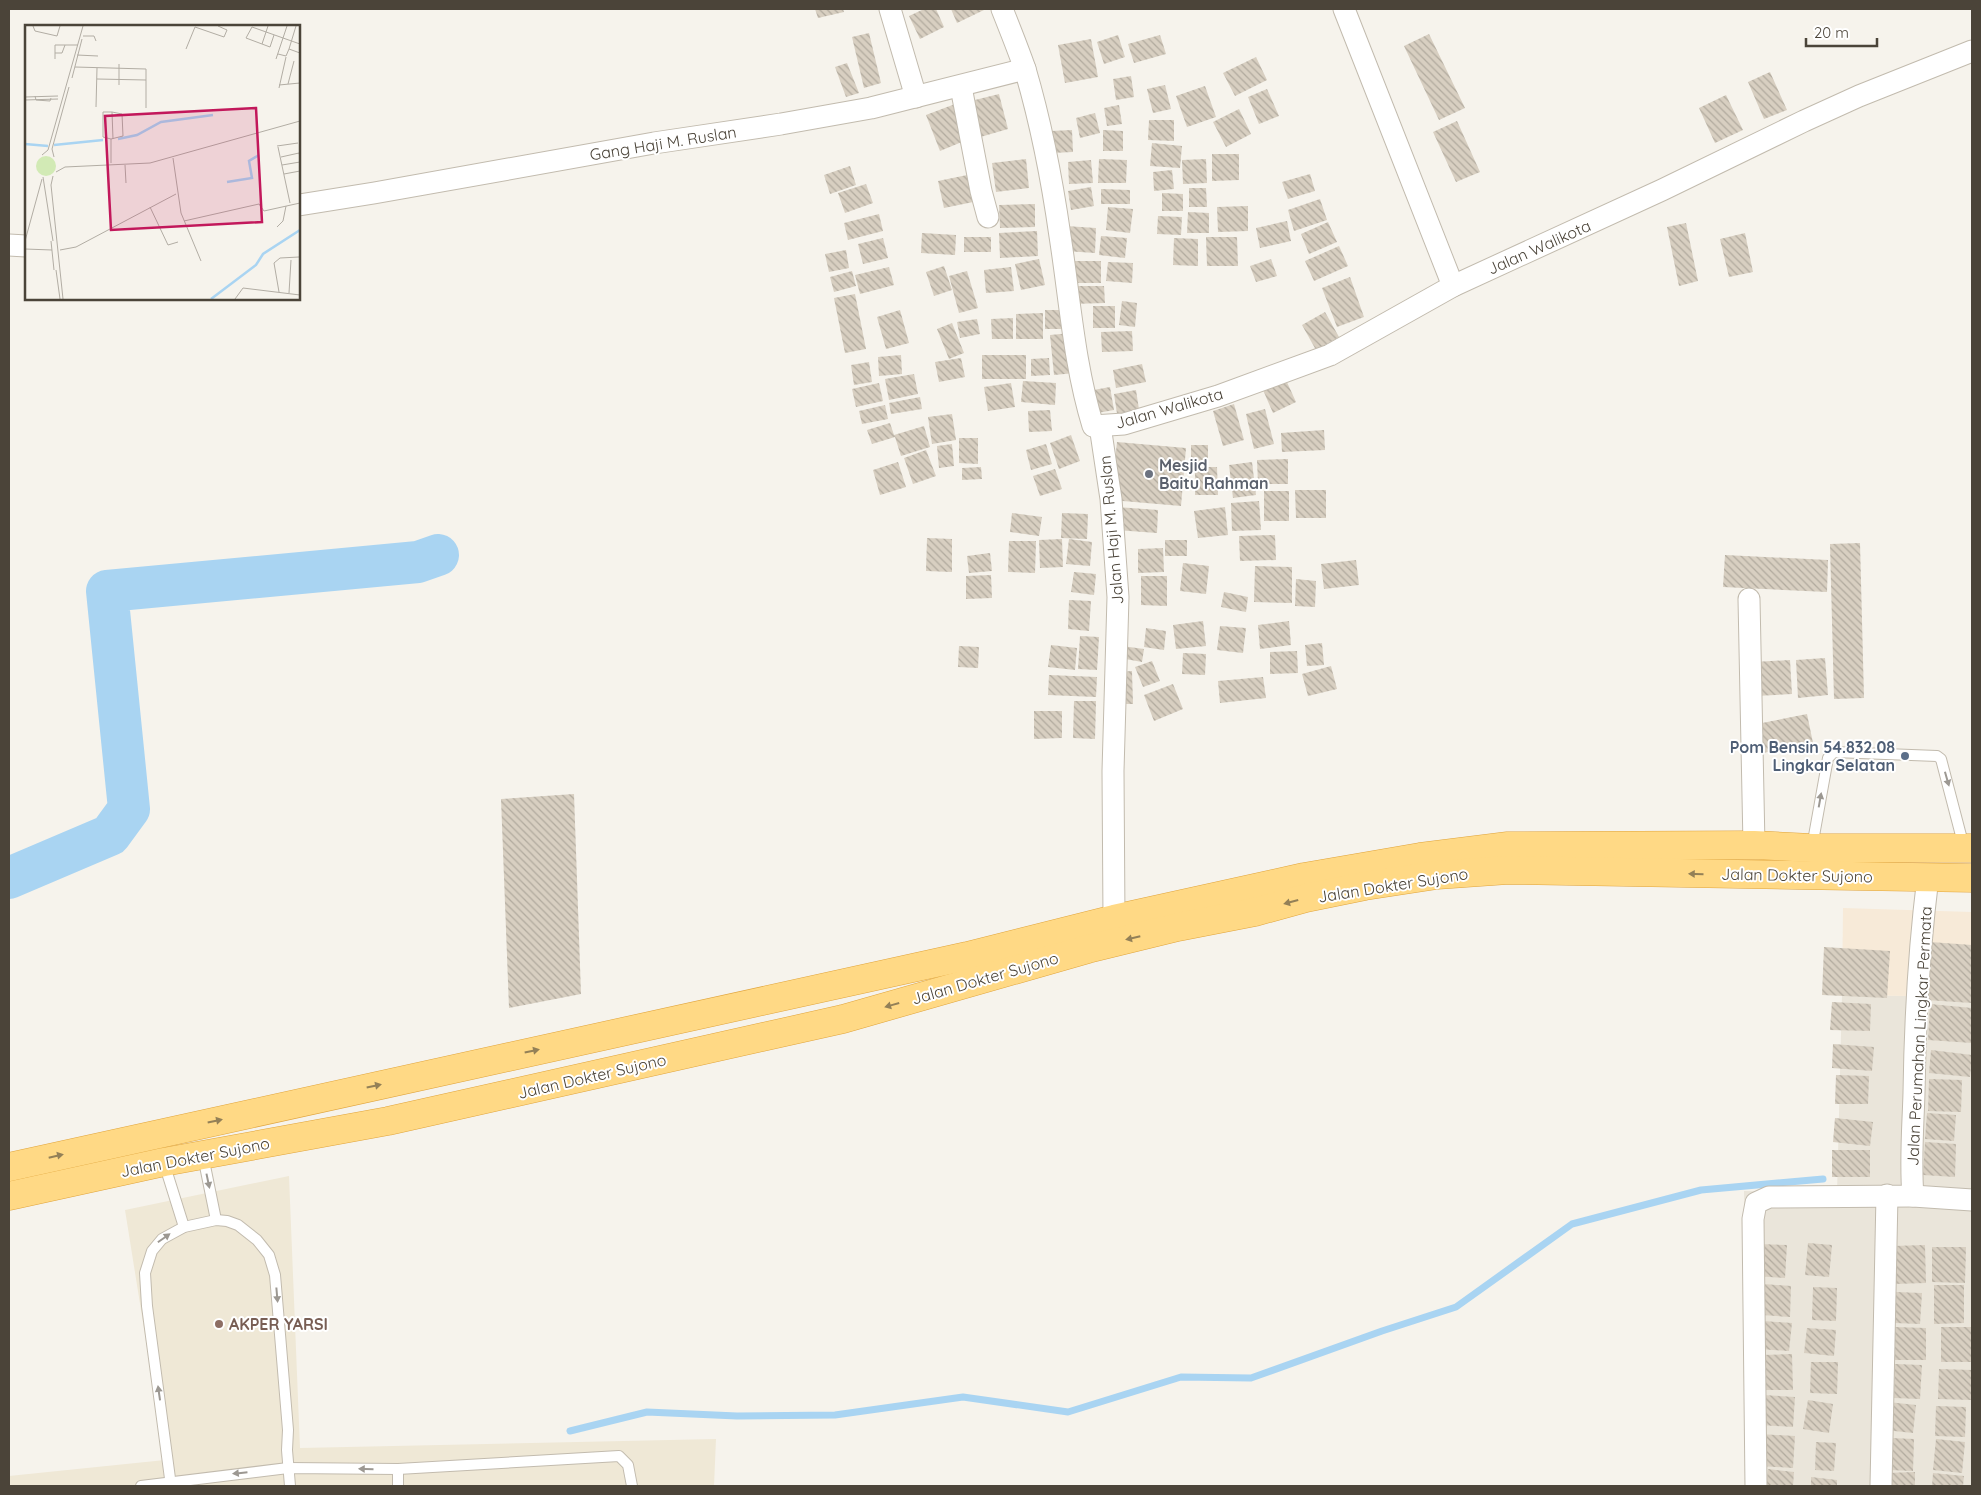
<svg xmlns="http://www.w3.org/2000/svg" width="1981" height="1495" font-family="Quicksand,sans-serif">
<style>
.residential{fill:#eae5da}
.commercial{fill:#f7ead8}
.education{fill:#efe8d6}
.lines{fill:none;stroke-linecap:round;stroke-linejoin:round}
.stream{stroke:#a9d4f2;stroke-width:7}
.river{stroke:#a9d4f2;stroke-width:42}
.building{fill:url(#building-back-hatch)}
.service-casing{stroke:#c2bbae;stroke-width:12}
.minor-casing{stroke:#c2bbae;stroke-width:23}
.trunk-casing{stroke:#e0a43c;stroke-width:29}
.service{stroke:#fff;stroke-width:10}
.minor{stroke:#fff;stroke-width:21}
.trunk{stroke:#ffd985;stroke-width:28}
.oneway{fill:#9c9892}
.oneway2{fill:#938057}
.worship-dot{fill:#6b7280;stroke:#fff;stroke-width:2}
.service-dot{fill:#5c6f8a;stroke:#fff;stroke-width:2}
.education-dot{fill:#8d6e63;stroke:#fff;stroke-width:2}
.labels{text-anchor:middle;stroke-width:4;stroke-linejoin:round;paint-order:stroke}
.street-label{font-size:16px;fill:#4b4439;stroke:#fff}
.worship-label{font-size:16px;font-weight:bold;fill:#5b616d;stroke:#fff;text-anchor:start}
.service-label{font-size:16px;font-weight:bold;fill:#4e5e75;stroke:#fff;text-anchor:end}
.education-label{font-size:16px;font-weight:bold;fill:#785e54;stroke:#fff;text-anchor:start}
.inset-river{fill:none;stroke:#a9d4f2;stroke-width:2.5}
.inset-road{fill:none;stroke:#b2ada4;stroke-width:1}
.view{fill:#c2185b;fill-opacity:0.15;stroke:#c2185b;stroke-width:2.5}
.inset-edge{fill:none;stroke:#4b4439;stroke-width:2.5}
</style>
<defs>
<pattern id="building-back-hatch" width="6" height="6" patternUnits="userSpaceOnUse" patternTransform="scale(1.25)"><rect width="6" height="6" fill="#d8cfc1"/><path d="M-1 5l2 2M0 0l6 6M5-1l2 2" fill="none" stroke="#b1aa9e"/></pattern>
</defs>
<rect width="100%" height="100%" fill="#f6f3ec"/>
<!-- residential -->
<path class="residential" d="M1842,995L1972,997V1486H1747L1744,1191L1837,1193Z"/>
<!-- commercial -->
<path class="commercial" d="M1843,908L1972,912V997L1842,995Z"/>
<!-- education -->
<path class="education" d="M289,1176L300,1448L716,1439L714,1486H9V1476L165,1460L125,1210Z"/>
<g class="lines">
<!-- stream -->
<path class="stream" d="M570,1431L647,1412L737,1416L835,1415L963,1397L1068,1412L1181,1377L1251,1378L1382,1331L1456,1307L1572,1224L1701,1190L1823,1179"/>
<!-- river -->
<path class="river" d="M9,878L110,835L129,809L107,591L418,562L438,555"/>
</g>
<!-- building -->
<g class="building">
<path d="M815,9H843L844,12L818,18Z"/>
<path d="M924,9H936L944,27L920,39L909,16Z"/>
<path d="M951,9H984V10L957,23Z"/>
<path d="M869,33L881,83L864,88L852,37Z"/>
<path d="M1429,34L1465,108L1439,120L1404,46Z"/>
<path d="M1118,35L1125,57L1104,64L1097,42Z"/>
<path d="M1160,35L1166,54L1134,63L1128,44Z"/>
<path d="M1091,39L1098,77L1065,83L1058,45Z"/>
<path d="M1256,57L1267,80L1235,96L1223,73Z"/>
<path d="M847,63L859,93L846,97L835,67Z"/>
<path d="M1770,72L1787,110L1764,119L1748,82Z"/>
<path d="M1131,76L1134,97L1116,100L1113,79Z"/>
<path d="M1165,85L1171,109L1153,113L1147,89Z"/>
<path d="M1205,86L1216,117L1187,127L1176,96Z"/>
<path d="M1267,89L1279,116L1259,124L1248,97Z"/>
<path d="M999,94L1008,129L977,138L967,102Z"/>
<path d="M1726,95L1743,130L1715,143L1699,108Z"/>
<path d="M955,104L969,139L940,151L926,115Z"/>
<path d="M1119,105L1122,124L1107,126L1104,108Z"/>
<path d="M1239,109L1251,134L1226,147L1213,122Z"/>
<path d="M1095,113L1100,133L1080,138L1076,118Z"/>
<path d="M1149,120H1174V141L1148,140Z"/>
<path d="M1457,121L1480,172L1456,182L1433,132Z"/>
<path d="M1072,130L1073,152L1052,153L1051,131Z"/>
<path d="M1103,130L1123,131V151H1103Z"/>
<path d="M1152,143L1182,146L1180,168L1150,166Z"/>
<path d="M1212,154H1239V180L1212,181Z"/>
<path d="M1026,159L1029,188L996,192L992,163Z"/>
<path d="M1099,159L1127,160L1126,183H1098Z"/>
<path d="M1206,159L1207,183L1183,184L1182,160Z"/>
<path d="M1091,160L1093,183L1069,184L1068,162Z"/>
<path d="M850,166L856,185L830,194L824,175Z"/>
<path d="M1172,170L1174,189L1154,191L1153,172Z"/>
<path d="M972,174L978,201L944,208L938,181Z"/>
<path d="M1310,174L1315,191L1288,199L1282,182Z"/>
<path d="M866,184L873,203L845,213L838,193Z"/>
<path d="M1091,187L1094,206L1071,210L1068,191Z"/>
<path d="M1189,188H1206L1207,207H1189Z"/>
<path d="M1101,189L1130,190V204H1101Z"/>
<path d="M1162,193L1183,194V211H1162Z"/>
<path d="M1320,199L1327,220L1294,231L1288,210Z"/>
<path d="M1035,204V227L1000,228L999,205Z"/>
<path d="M1248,206V231L1218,232L1217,207Z"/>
<path d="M1108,207L1133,209L1130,233L1106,230Z"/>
<path d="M1188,212L1209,213V233H1187Z"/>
<path d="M879,214L883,231L848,240L844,223Z"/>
<path d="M1158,216L1182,217L1181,235L1157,234Z"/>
<path d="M1287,221L1291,241L1260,248L1256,228Z"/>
<path d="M1328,222L1337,242L1309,254L1301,234Z"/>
<path d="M1686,223L1698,281L1679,286L1667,227Z"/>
<path d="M1066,226L1096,228L1095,253L1065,251Z"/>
<path d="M1037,231L1038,256L1000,258L999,233Z"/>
<path d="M922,233L956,235L955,255L921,253Z"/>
<path d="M1745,233L1753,272L1729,277L1720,239Z"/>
<path d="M1101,236L1127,238L1125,258L1099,255Z"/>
<rect x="964" y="237" width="27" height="15"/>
<path d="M1206,237H1237L1238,266H1207Z"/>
<path d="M883,238L888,258L863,264L858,244Z"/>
<path d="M1174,238L1198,239V266L1173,265Z"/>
<path d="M1339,246L1348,266L1314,281L1305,261Z"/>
<path d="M846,250L849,268L829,272L825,254Z"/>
<path d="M1039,259L1045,285L1021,290L1015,264Z"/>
<path d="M1271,259L1277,276L1256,282L1250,266Z"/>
<rect x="1070" y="261" width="31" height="22"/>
<path d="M1108,262L1133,263L1132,283L1106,281Z"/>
<path d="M944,266L952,290L934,296L926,272Z"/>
<path d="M889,267L894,285L860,294L855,275Z"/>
<path d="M1011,267L1014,291L986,293L984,270Z"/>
<path d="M852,271L856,286L834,292L830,277Z"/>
<path d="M967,271L978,308L959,313L949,276Z"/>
<path d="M1350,277L1364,317L1337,327L1322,288Z"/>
<path d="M1072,286H1104L1105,303L1072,304Z"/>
<path d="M855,294L866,349L845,353L834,298Z"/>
<path d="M1122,301L1137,303L1135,327L1119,325Z"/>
<rect x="1093" y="306" width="22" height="22"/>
<path d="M900,310L909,343L886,349L877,317Z"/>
<rect x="1045" y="310" width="23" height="19"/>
<path d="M1325,312L1339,337L1316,350L1302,325Z"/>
<path d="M1043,313V339H1016V314Z"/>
<path d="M1013,318V339H992L991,319Z"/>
<path d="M977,319L980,334L960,338L957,322Z"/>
<path d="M952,323L964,353L949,359L937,329Z"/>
<path d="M1132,331L1133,351L1102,352L1101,332Z"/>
<path d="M1071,333L1075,373L1054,375L1050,335Z"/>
<path d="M901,355L902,374L879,376L878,357Z"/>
<rect x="982" y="355" width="44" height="24"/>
<path d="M961,358L965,377L939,382L935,362Z"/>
<path d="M1049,358L1050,375L1031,376V359Z"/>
<path d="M869,362L872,382L854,385L851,365Z"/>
<path d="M1142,364L1146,382L1116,388L1113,370Z"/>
<path d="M914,374L918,394L889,400L885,379Z"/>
<path d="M1286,380L1296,402L1273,413L1263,390Z"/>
<path d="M1023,381L1056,383L1055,405L1021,402Z"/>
<path d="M879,383L883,401L856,407L852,389Z"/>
<path d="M1011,383L1015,407L988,411L984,387Z"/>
<path d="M1110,387L1114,410L1092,414L1088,391Z"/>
<path d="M1136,390L1140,416L1118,420L1114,394Z"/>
<path d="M920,397L922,409L891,414L889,403Z"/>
<path d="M1234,404L1244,440L1223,446L1213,411Z"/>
<path d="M885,405L888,419L862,424L859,411Z"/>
<path d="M1265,409L1274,444L1254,449L1246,414Z"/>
<path d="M1050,410L1052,431L1029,432L1028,411Z"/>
<path d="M952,414L956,440L932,444L928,417Z"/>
<path d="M890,423L894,435L924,426L930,447L901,456L895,437L872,444L867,430Z"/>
<path d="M1324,430L1325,450L1282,452L1281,433Z"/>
<path d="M1071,435L1080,461L1059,469L1050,443Z"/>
<path d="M959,438H978V464L959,463Z"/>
<path d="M1117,442L1186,448L1181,506L1111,500Z"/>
<path d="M952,444L954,466L939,468L937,446Z"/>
<path d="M1046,444L1052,464L1031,470L1026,450Z"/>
<rect x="1191" y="445" width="17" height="17"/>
<path d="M926,450L936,476L913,484L904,458Z"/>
<path d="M1288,459V484H1258L1257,460Z"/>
<path d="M898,462L906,487L880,495L873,470Z"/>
<path d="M1252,462L1256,495L1233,498L1229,465Z"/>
<path d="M981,467L982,479L962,480V468Z"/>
<path d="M1195,467H1217L1218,495H1195Z"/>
<path d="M1055,469L1062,489L1040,496L1033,476Z"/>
<path d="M1295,490H1326V518H1296Z"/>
<rect x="1264" y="491" width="25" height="30"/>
<path d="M1259,501L1261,530L1232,531L1231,503Z"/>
<path d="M1117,507L1158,510L1157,533L1116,530Z"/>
<path d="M1225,507L1228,535L1198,538L1194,511Z"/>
<path d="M1012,513L1042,517L1039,536L1010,532Z"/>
<path d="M1062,513L1088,514L1087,539L1061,538Z"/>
<path d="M1275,535L1276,560L1240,561L1239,536Z"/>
<path d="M927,538L952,539V572L926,571Z"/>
<path d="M1062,539L1063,567L1040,568L1039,540Z"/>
<path d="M1069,539L1092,542L1090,566L1066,564Z"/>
<rect x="1165" y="540" width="22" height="16"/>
<path d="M1009,541H1036L1035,573L1008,572Z"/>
<path d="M1860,543L1864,698L1834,699L1830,544Z"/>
<path d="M1163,548L1164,572L1138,573V549Z"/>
<path d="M990,553L992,571L969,573L967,556Z"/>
<path d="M1725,555L1828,560L1827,592L1723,587Z"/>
<path d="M1356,560L1359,585L1324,589L1321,564Z"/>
<path d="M1183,563L1209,566L1206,594L1180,591Z"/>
<path d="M1255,566L1292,567V603L1254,602Z"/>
<path d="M1074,572L1096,574L1094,595L1071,592Z"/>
<path d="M991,575L992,598L966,599V576Z"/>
<path d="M1141,576H1167V606L1141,605Z"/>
<path d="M1296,579L1316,581L1315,607L1295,606Z"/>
<path d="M1224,592L1248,597L1246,612L1221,607Z"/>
<path d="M1069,600L1091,601L1089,631L1068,629Z"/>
<path d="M1203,621L1206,646L1176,649L1173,625Z"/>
<path d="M1289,621L1291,645L1260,649L1258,625Z"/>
<path d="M1220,626L1246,628L1243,653L1217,650Z"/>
<path d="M1146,628L1166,631L1164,650L1144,647Z"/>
<path d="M1080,636L1099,637L1097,670L1078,669Z"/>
<path d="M1322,643L1324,665L1307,666L1305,645Z"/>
<path d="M1051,645L1077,648L1075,670L1048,667Z"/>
<path d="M959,646L979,647L978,668L958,667Z"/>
<path d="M1122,646L1144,649L1142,662L1120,658Z"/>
<path d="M1297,651L1298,673L1270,674V652Z"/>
<path d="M1183,653L1206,654L1205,675L1182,674Z"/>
<path d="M1825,658L1828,695L1798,698L1796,660Z"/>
<path d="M1790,660L1792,694L1756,696L1754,662Z"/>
<path d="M1152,661L1160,681L1143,687L1135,667Z"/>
<path d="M1331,666L1337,689L1308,696L1302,674Z"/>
<path d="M1132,671L1133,704H1119L1118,672Z"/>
<path d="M1049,675L1097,677L1096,697L1048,695Z"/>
<path d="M1263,677L1266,698L1220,703L1218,681Z"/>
<path d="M1173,684L1183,709L1154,721L1144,695Z"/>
<path d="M1074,701H1096L1095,739L1073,738Z"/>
<path d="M1034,711H1062V738L1034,739Z"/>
<path d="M1807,714L1813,743L1763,753L1757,724Z"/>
<path d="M574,794L581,994L509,1008L501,799Z"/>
<path d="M1930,942L1972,945V1003L1926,1000Z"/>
<path d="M1824,947L1890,951L1887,998L1822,995Z"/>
<path d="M1832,1002L1871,1004L1870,1031L1830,1030Z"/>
<path d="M1930,1004L1972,1008V1043L1928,1040Z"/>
<path d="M1833,1044L1874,1047L1872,1071L1832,1068Z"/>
<path d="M1931,1050L1972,1055L1970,1077L1929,1073Z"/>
<path d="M1836,1075L1869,1076L1868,1104H1835Z"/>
<path d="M1929,1079L1962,1080L1961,1112L1928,1111Z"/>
<path d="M1927,1113L1956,1115L1954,1141L1925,1139Z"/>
<path d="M1835,1118L1873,1122L1870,1146L1833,1142Z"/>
<path d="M1925,1142L1956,1144L1955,1177L1923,1175Z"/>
<rect x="1832" y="1150" width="38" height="27"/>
<path d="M1808,1243L1832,1245L1829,1277L1805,1275Z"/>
<path d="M1757,1244L1787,1245L1785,1278L1756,1276Z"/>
<path d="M1925,1245L1926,1283L1894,1284L1893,1246Z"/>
<path d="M1932,1247H1966L1965,1283L1932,1282Z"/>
<path d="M1763,1284L1791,1286L1790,1317L1762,1315Z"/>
<path d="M1934,1285H1964V1323L1934,1324Z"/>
<path d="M1813,1287L1837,1288L1836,1321L1812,1320Z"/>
<path d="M1896,1292L1922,1293L1920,1324L1895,1323Z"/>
<path d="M1763,1321L1792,1323L1789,1351L1760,1349Z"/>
<path d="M1895,1327L1926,1328V1360H1894Z"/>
<path d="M1941,1327H1972L1971,1362H1941Z"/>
<path d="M1807,1328L1836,1330L1834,1356L1804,1353Z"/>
<path d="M1792,1354L1793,1390H1762L1761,1355Z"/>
<path d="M1811,1362H1838L1837,1394L1810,1393Z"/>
<path d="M1895,1364L1922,1365L1920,1399L1894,1398Z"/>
<path d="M1939,1369L1972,1370L1971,1400L1938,1399Z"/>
<path d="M1763,1395L1795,1397L1793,1427L1760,1425Z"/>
<path d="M1808,1400L1833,1404L1829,1433L1803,1429Z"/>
<path d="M1888,1402L1916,1405L1913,1433L1885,1430Z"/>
<path d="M1936,1406L1966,1407L1965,1437L1935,1436Z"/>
<path d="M1760,1434L1795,1436L1793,1468L1759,1466Z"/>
<path d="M1891,1438L1914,1439L1913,1471L1889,1470Z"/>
<path d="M1936,1439L1965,1442L1962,1473L1933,1470Z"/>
<path d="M1816,1442L1836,1443L1834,1471L1815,1470Z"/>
<path d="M1768,1469L1794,1472L1793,1486H1766Z"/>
<path d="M1915,1472V1486H1886V1473Z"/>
<path d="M1933,1473L1964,1476L1963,1486H1932Z"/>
<path d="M1811,1477L1837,1480V1486H1811Z"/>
</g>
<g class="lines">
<!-- service casing -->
<g class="service-casing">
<g id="service">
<path d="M1812,847L1828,758L1834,752L1937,756L1941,759L1964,847"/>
<path d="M203,1156L216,1220"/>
<path d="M164,1163L184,1227"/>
<path d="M398,1469L619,1456L628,1465L632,1486"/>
<path d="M141,1486L288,1468L398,1469V1486"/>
<path d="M171,1486L147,1306L145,1273L152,1251L162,1239L184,1227L216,1220L227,1221L238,1225L257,1240L269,1255L275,1275L288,1430L287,1450L290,1486"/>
</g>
</g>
<!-- minor casing -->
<g class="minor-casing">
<g id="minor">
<path d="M890,9L916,97"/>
<path d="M1002,9C1010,29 1018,49 1025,69C1041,123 1052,180 1060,236C1070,300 1074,364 1093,426L1124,424L1218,396L1330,355L1453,286L1662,190L1804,121L1859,96L1972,51"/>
<path d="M1344,9L1453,286"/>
<path d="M961,87L981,191L988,217"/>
<path d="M299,205L374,193L654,143L781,124L871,108L1025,69"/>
<path d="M9,245L26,246"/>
<path d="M1100,426L1111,499L1118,597L1113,771L1114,919"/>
<path d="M1749,599L1754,845"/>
<path d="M1913,1196L1972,1200"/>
<path d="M1756,1486L1753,1219L1756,1203L1769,1197L1913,1196C1910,1162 1913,1127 1914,1093C1915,1021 1919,949 1928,877"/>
<path d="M1881,1486L1887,1195"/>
</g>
</g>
<!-- trunk casing -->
<g class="trunk-casing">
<g id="trunk">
<path d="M9,1167L967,956L1114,919L1304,877L1420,857L1508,846L1754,845L1812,848H1972"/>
<path d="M9,1196L164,1162L388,1121L843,1019L1088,949L1178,927L1255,912L1306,898L1365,886L1437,875L1508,870L1972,878"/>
</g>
</g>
<!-- service -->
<use href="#service" class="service"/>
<!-- minor -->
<use href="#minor" class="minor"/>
<!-- trunk -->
<use href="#trunk" class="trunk"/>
</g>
<!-- one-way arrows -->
<defs><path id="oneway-solid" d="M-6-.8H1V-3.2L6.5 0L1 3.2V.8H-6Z" transform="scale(1.25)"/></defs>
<g class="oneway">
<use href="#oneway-solid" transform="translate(1947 779) rotate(74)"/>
<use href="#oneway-solid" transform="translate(1820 800) rotate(-80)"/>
<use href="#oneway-solid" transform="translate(208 1181) rotate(78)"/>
<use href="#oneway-solid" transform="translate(164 1238) rotate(-35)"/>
<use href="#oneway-solid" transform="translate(277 1295) rotate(85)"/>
<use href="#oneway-solid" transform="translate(159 1393) rotate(-98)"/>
<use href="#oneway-solid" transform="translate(366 1469) rotate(-179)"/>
<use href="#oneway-solid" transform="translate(240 1473) rotate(174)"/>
</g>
<g class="oneway2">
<use href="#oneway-solid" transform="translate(1696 874) rotate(-179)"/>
<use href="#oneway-solid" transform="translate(1291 902) rotate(165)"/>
<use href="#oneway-solid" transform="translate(1133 938) rotate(167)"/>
<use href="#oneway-solid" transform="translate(892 1005) rotate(164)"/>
<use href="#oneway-solid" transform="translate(532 1051) rotate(-12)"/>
<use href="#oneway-solid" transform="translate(374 1086) rotate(-12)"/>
<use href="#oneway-solid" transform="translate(215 1121) rotate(-12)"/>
<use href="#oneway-solid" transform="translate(56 1156) rotate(-13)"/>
</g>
<!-- markers -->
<circle class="worship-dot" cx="1149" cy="474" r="5"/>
<circle class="service-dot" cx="1905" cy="756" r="5"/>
<circle class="education-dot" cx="219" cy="1324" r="5"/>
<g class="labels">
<!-- street labels -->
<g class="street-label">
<text transform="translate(663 143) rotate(-9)" y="6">Gang Haji M. Ruslan</text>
<text transform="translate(1539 247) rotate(-24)" y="6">Jalan Walikota</text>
<text transform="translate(1169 408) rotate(-16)" y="6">Jalan Walikota</text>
<text transform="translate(1111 530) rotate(-95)" y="6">Jalan Haji M. Ruslan</text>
<text transform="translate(1797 875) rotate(1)" y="6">Jalan Dokter Sujono</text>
<text transform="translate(1393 885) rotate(-9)" y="6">Jalan Dokter Sujono</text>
<text transform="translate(985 978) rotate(-16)" y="6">Jalan Dokter Sujono</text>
<text transform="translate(1919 1036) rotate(-87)" y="6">Jalan Perumahan Lingkar Permata</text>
<text transform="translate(592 1076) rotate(-13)" y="6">Jalan Dokter Sujono</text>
<text transform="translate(195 1157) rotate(-11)" y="6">Jalan Dokter Sujono</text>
</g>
<!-- worship labels -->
<g class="worship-label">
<text x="1159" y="471">Mesjid<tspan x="1159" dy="18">Baitu Rahman</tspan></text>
</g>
<!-- service labels -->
<g class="service-label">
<text x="1895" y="753">Pom Bensin 54.832.08<tspan x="1895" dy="18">Lingkar Selatan</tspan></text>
</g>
<!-- education labels -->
<g class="education-label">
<text x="229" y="1330">AKPER YARSI</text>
</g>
</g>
<!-- overview -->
<g transform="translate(25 25)">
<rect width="275" height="275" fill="#f6f3ec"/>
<path d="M11 141a10 10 0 1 1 20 0a10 10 0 1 1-20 0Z" fill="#d2eab5"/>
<path class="inset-river" d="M93,114L112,110L136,97L188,90M0,119L23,121M29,120L78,115M202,157L227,153L224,136L234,130M186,274L231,240L238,229L275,205"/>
<path class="inset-road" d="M8,1L10,6L32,11L35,1M271,1L264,24L275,28M249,10L245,22L221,13L227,2L275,19M58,11H69L71,16M237,19L243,1M161,24L170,2L199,12L202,5L193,1M30,28H37L40,20M253,29L261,31L264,24M52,30L73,31M30,34V20H53M251,34L262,1M50,42L121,44V83M47,53L57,14M72,54L121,55M263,59L269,36M94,60V39M254,60L275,58M254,63L261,32M10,71L11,75L25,76L26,73M0,72L33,71M0,75L33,74M71,82L72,43M86,114L78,112V87H87L88,114M252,121L273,118M253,122L265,178M17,130L23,125L58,1M29,132L27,124L44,62M256,132L274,128L275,132M148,133L156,188L176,236M86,138V114L98,111L97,89L87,87M100,140L101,158M257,140L275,137M31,147L40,142L125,138L275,96M259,149L275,146M28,151L26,160L38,274M18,152L28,216M125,182L143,220L153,217M159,196L234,179L239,186L275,178M252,202L258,196L261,181M0,216L17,154M26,216L29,245M0,224L27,225M35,225L51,222L151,169M31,245L35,274M254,267L249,238L255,233L274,232M264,268L266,235M210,274L218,263L275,270"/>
<path class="view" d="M231,83L237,197L86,205L80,91Z"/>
<rect width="275" height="275" class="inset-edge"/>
</g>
<!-- border -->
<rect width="1981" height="1495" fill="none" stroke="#4b4439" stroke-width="20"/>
<!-- scale -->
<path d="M1806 38v8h71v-8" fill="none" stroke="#4b4439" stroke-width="2.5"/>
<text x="1814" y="38" font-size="15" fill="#4b4439" stroke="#ffffff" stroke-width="4" paint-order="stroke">20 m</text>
</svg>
